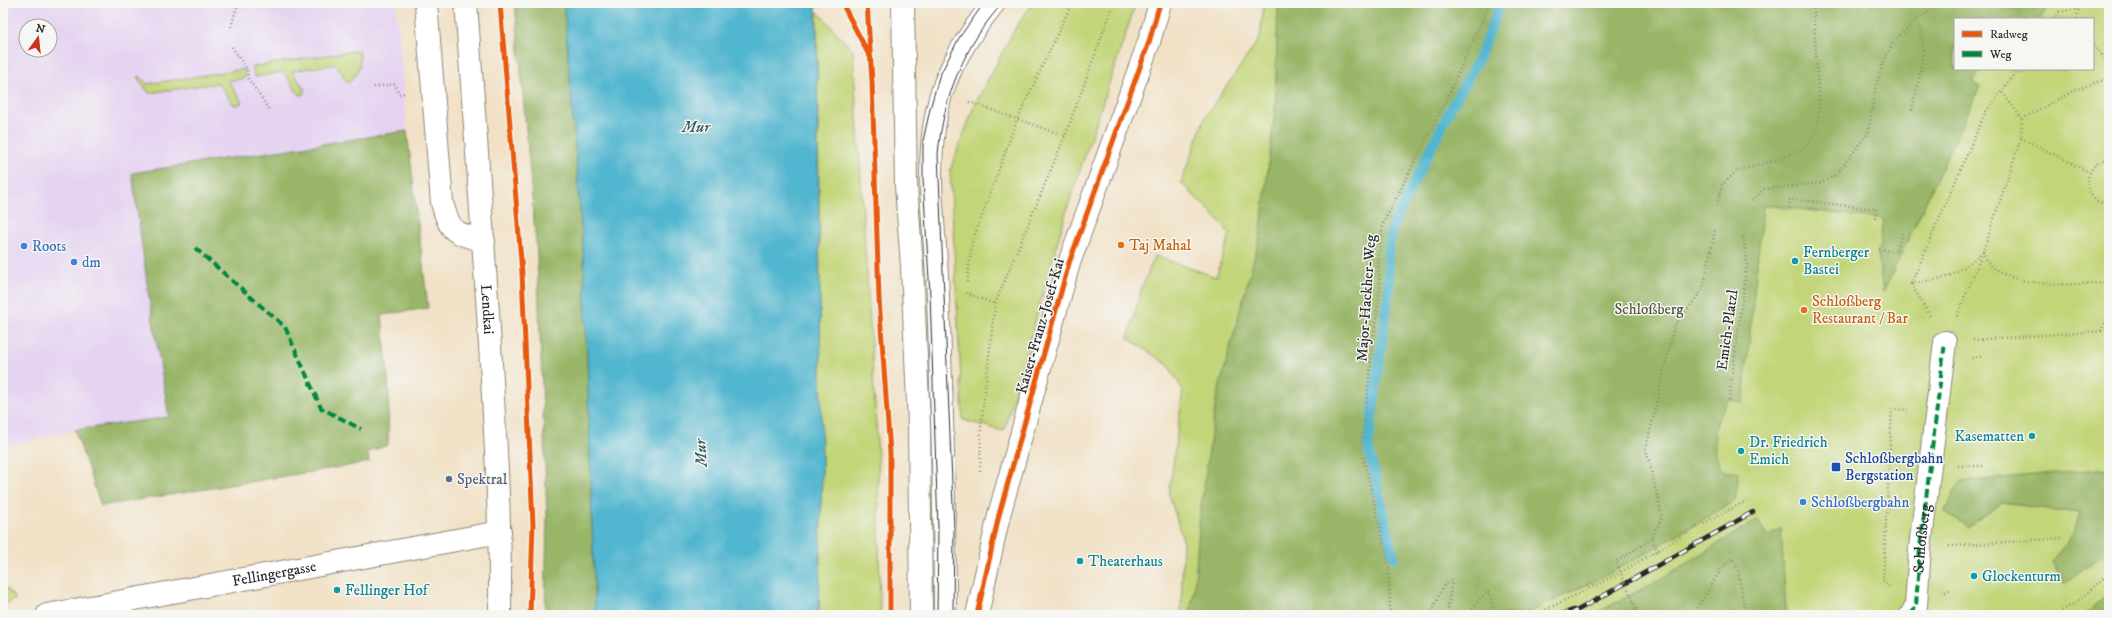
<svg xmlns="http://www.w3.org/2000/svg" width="2112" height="618" font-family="'IM FELL DW Pica',serif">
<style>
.built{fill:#e5d3f1;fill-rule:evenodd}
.green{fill:#c2d578;stroke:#768052;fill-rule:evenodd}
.forest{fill:#99b668;stroke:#62704a}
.water{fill:#51b6cf;stroke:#3e707d}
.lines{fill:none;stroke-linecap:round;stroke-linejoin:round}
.stream{stroke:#51b6cf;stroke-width:10}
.minor-tunnel{stroke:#c9bda7;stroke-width:22;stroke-dasharray:22 11;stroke-linecap:butt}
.minor-casing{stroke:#8e8678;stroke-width:24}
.major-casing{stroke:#8e8678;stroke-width:24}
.path{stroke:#8e8678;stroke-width:2.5;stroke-dasharray:1 3;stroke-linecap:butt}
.minor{stroke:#fff;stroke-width:22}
.major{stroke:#fff;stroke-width:22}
.tram{stroke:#2b2b2b;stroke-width:1}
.rail-casing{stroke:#2b2b2b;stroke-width:4.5}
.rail{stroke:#f6f6f2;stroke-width:3;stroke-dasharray:9;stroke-linecap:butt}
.path-bridge{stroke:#8e8678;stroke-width:2.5;stroke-dasharray:1 3;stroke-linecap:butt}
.quiet{stroke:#00873e;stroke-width:4;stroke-dasharray:8 4;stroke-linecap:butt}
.cycleway-casing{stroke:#f6f6f2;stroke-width:8}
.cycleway{stroke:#e8590c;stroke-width:5}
.food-dot{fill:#e8710a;stroke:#f6f6f2;stroke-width:1.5}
.shop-dot{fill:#3f7fe0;stroke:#f6f6f2;stroke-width:1.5}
.culture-dot{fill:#0f9aa8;stroke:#f6f6f2;stroke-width:1.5}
.transit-dot{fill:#1a4fb4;stroke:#f6f6f2;stroke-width:1.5}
.service-dot{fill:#5c6f8a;stroke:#f6f6f2;stroke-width:1.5}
.labels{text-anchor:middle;stroke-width:3;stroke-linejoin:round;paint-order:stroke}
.food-label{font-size:15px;fill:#c56008;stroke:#f6f6f2;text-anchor:start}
.shop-label{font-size:15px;fill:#366cbe;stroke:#f6f6f2;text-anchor:start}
.culture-label{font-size:15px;fill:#0d838f;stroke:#f6f6f2;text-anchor:start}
.street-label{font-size:15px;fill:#2b2b2b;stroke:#f6f6f2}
.park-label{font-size:15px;fill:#51563e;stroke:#f6f6f2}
.transit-label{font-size:15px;fill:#164399;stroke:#f6f6f2;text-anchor:start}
.service-label{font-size:15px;fill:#4e5e75;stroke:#f6f6f2;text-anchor:start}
.water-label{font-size:16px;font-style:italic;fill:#385c64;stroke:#f6f6f2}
</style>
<rect width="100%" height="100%" fill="#f6f6f2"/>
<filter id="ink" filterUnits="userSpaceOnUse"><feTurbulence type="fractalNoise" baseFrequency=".025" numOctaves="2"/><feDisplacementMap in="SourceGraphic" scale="8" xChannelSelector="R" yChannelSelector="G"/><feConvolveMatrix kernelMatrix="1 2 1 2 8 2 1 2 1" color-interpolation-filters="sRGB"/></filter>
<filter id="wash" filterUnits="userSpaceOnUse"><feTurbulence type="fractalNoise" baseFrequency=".012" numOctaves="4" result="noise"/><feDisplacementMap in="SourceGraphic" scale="16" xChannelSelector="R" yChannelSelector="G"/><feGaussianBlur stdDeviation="0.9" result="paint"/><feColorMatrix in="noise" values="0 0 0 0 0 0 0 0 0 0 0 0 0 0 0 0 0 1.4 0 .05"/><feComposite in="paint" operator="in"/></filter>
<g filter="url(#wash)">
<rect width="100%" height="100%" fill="#f1e1c6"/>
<!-- built -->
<path class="built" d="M3,3H396L407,131L132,173L149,297L169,418L75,430L3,447ZM26,26H50V50H26Z"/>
<!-- green -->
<g class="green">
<path d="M1033,3H1136L1067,209L1004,431L963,420L950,170L975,104L1016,27Z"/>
<path d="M1264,3H2109V615H1181L1183,540L1169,494L1183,390L1168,365L1128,338L1142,287L1155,256L1216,277L1230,234L1211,212L1181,183L1205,117L1260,38ZM1955,19H2093V69H1955Z"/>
<path d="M817,11L853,51L878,456L880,615H819L822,467Z"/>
<path d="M359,50C362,64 359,74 348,83L336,64L292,71L305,90L304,94L300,95L297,92L284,72L255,77L252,67Z"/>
<path d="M244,69L245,78L228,81L241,100V103L238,105L233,104L218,83L149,93L137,77L140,76L147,84Z"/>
<path d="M3,585L16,599L3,605Z"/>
</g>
<!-- forest -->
<g class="forest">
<path d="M515,3H564L584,261L595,615H545L547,516L537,255Z"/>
<path d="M1278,3H2051L2040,19H1955V69H1982L1973,81L1980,87L1883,293L1878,254L1884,219L1763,205L1743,402L1729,400C1712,425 1712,438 1719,467L1726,472H1739L1735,501L1615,571L1524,615H1189L1194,593L1200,514L1216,400L1260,236L1275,110Z"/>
<path d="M407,131L428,308L382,315L389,388L388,445L368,452L369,462L347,466L101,506L75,430L169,417L149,297L132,173Z"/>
<path d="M2109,468V556L2107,552L2065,584L2052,562L2074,532L2080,513L2002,503L1968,527L1944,511L1960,482Z"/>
<path d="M1757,520L1768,536L1781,528L1786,611L1784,615H1592L1659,580Z"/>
<path d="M2109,593V615H2085Z"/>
</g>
<!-- water -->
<path class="water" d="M564,3H816L822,467L819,615H595L584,261Z"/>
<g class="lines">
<!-- stream -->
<path class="stream" d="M1394,558L1368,446L1389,289L1388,252L1393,225L1451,108L1478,60L1501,3"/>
</g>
</g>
<g filter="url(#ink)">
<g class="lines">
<!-- minor-tunnel -->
<path class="minor-tunnel" d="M1926,411L1954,409"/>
<!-- minor casing -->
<g class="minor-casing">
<g id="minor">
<path id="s1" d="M47,615L500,532"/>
<path d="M945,615C945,509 942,402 938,296C936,235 924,171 937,111C945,70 969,34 994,3"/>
<path d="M977,615L999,515L1069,263L1149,42L1160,3"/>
<path d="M1911,615L1916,606L1920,548L1945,342"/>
</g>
</g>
<!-- major casing -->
<g class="major-casing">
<g id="major">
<path d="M426,3L442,203C452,236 453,231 484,241"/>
<path id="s2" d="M466,3C474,106 481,210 488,313C494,414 501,514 500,615"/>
<path d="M903,3L906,186L912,266L919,425L921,615"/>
</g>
</g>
<!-- path -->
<g class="path">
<path d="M2055,19L2059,12L2078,9L2084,3"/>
<path d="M2078,19V9"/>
<path d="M231,27L238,3"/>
<path d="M2093,46L2109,62"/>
<path d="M232,47L247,69L248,78L270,111"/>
<path d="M374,87L395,84L399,94L404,93"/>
<path d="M969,102L1065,136"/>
<path d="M1912,110C1918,81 1930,48 1917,19"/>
<path d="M2022,119L2077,89L2109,78"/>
<path d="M2021,138L2089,172"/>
<path d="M2109,159C2081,163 2080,203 2109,204"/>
<path d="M1752,200L1764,189L1821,183L1837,174L1868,133L1876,85L1884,61L1893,42L1917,19L1944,3"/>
<path d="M1717,205L1722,185L1737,171L1774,161L1807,147L1817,129L1819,105L1813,3"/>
<path d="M1789,208L1790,199L1876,209V218"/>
<path d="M1879,249L1896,252L1903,232"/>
<path d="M967,282L972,243L1017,120L1072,3"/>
<path d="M1911,284L1985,113L2018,69"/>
<path d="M1911,284L1947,277L1966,266L1983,252C1985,256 1987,262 1990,265C2017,289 2075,285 2109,282"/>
<path d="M1911,284L1931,318"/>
<path d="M966,293L995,304"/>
<path d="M1957,316L1983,252L2021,138L2022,119L2002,92"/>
<path d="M2101,331L2109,330"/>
<path d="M1973,340L2101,331L2109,314"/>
<path d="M1972,358L1981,357"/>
<path d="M1729,400L1747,264L1743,236"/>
<path d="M1958,466H1986"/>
<path d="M980,471L981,425L995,304L1065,136L1114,3"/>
<path d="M1949,546L2063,538"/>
<path d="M1658,551L1651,539L1662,517L1646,449L1674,327L1703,289L1715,230"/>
<path d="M1889,587L1883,580L1892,409L1908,410"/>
<path d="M1945,592L1952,589"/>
<path d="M1636,609L1643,615"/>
<path d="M1390,615L1389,566L1361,447L1380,287L1378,260L1383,224L1448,96L1490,3"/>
<path d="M1430,615L1442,588L1452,579L1447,615"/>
<path d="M1467,615L1486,592L1490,593L1494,615"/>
<path d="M1535,615L1614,576L1708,521L1748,500"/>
<path d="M1633,615L1636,609L1633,601"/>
<path d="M1693,615L1723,566L1733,558L1738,571L1746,615"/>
<path d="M2055,615L2077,602L2109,573"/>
</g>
<!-- minor -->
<use href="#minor" class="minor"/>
<!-- major -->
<use href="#major" class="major"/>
<!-- tram -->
<g class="tram">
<path d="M937,615L938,528L930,295L923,180V141L930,109L939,77L959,38L984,3"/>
<path d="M953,615L954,529L938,154C943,98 964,45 1003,3"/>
</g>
<!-- rail casing -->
<g class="rail-casing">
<g id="rail">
<path d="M1559,615L1574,610"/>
<path d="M1569,615L1753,512"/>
</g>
</g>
<!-- rail -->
<use href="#rail" class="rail"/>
<!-- path-bridge -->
<path class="path-bridge" d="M1633,601L1616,562L1651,539"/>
<!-- quiet -->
<g class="quiet">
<path d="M195,248L285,327L321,408L361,429"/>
<path id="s3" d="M1911,615L1916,606L1920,548L1945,342"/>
</g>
<!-- cycleway casing -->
<g class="cycleway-casing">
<g id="cycleway">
<path d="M500,3L522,273L533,525L530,615"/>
<path d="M842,3L869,55"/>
<path d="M867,3L872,81L879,299L890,453V615"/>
<path d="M977,615L999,515L1069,263L1149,42L1160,3"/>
</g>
</g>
<!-- cycleway -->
<use href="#cycleway" class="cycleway"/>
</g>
</g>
<!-- markers -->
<g class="food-dot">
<circle cx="1121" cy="245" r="4"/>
<circle cx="1804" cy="310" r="4"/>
</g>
<g class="shop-dot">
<circle cx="24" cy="246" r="4"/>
<circle cx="74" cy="262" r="4"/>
<circle cx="1803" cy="502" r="4"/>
</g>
<g class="culture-dot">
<circle cx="1795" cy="261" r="4"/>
<circle cx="2032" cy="436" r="4"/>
<circle cx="1741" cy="451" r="4"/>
<circle cx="1080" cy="561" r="4"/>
<circle cx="1974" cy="576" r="4"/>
<circle cx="337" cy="590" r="4"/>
</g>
<rect class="transit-dot" x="1831" y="462" width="10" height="10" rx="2"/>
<circle class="service-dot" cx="449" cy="479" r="4"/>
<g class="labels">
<!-- food labels -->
<g class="food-label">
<text x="1129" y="250">Taj Mahal</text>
<text x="1812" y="306">Schloßberg<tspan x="1812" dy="17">Restaurant / Bar</tspan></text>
</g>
<!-- shop labels -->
<g class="shop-label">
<text x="32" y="251">Roots</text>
<text x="82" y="267">dm</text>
<text x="1811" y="507">Schloßbergbahn</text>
</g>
<!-- culture labels -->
<g class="culture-label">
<text x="1803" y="257">Fernberger<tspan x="1803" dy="17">Bastei</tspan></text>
<text x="2024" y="441" text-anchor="end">Kasematten</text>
<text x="1749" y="447">Dr. Friedrich<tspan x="1749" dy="17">Emich</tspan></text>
<text x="1088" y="566">Theaterhaus</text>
<text x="1982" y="581">Glockenturm</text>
<text x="345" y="595">Fellinger Hof</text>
</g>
<!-- street labels -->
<g class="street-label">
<text transform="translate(1366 298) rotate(-86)" y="5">Major-Hackher-Weg</text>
<text dy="5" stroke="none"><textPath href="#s2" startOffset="307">Lendkai</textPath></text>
<text transform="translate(1040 326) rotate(-74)" y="5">Kaiser-Franz-Josef-Kai</text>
<text transform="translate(1727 330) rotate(-82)" y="5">Emich-Platzl</text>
<text dy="5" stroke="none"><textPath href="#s3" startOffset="78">Schloßberg</textPath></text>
<text dy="5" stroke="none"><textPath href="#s1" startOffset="231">Fellingergasse</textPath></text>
</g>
<!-- park labels -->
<g class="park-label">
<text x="1649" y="314">Schloßberg</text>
</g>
<!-- transit labels -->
<g class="transit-label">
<text x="1845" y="463">Schloßbergbahn<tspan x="1845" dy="17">Bergstation</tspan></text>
</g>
<!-- service labels -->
<g class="service-label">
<text x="457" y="484">Spektral</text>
</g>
<!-- water labels -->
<g class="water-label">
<text x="696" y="132">Mur</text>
<text transform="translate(700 453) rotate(-93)" y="6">Mur</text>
</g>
</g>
<!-- margin -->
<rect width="2112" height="618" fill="none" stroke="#f6f6f2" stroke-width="16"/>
<!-- legend -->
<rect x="1954" y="18" width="140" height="52" fill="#f6f6f2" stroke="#a5a5a2"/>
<rect x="1962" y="31" width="20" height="6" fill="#e8590c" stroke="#a5a5a2"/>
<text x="1990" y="38" font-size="12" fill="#2b2b2b">Radweg</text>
<rect x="1962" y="51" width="20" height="6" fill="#00873e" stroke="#a5a5a2"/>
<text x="1990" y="58" font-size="12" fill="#2b2b2b">Weg</text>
<!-- north arrow -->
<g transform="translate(38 38) rotate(15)"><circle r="19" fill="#f6f6f2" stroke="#a5a5a2"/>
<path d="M0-3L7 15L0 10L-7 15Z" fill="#c8321e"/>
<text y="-6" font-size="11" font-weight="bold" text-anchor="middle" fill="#2b2b2b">N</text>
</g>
</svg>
